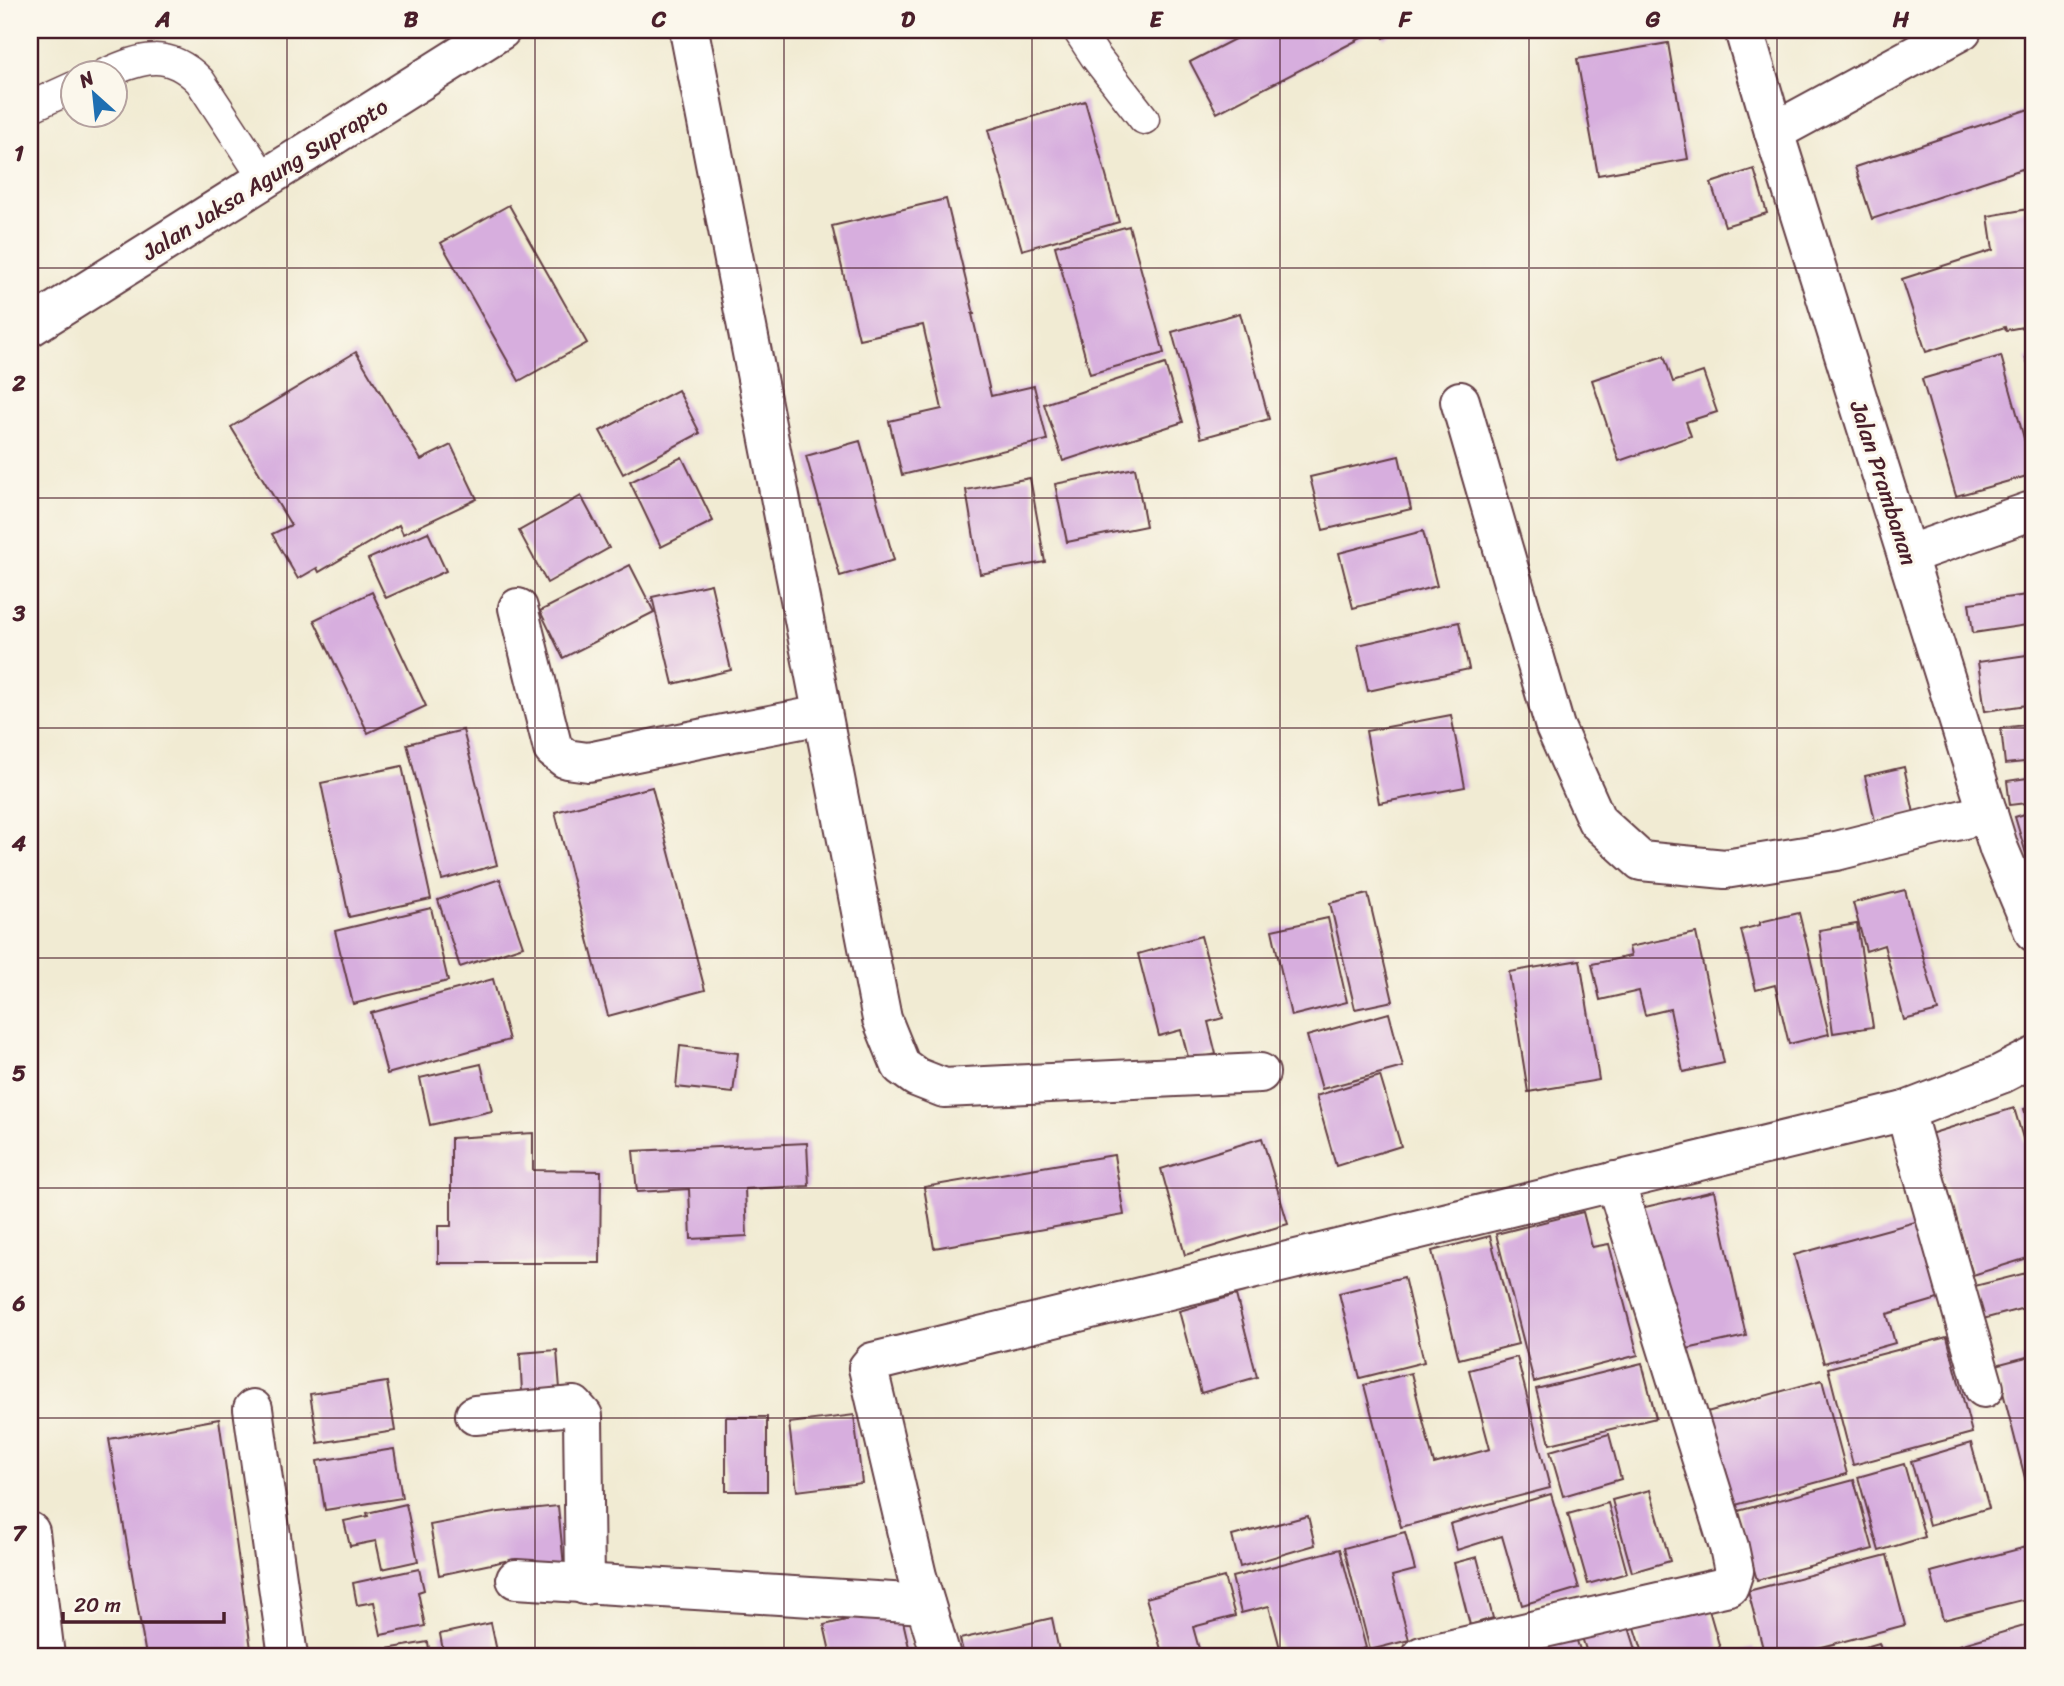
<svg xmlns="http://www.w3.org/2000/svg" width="2064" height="1686" font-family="Sriracha,sans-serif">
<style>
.building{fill:#d7aede}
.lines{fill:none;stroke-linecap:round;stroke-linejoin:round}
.service-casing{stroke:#633e44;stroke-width:33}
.minor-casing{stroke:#633e44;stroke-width:42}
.secondary-casing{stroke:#633e44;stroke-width:42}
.service{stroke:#fff;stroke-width:30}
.minor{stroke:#fff;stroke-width:38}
.secondary{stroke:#fff;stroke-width:38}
.grid{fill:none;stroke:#4a1f2b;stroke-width:2;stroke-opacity:0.55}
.labels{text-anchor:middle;stroke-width:6;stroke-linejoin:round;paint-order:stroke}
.street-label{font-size:23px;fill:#4a1f2b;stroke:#fbf7ec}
.neatline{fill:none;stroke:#4a1f2b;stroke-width:2.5}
.grid-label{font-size:23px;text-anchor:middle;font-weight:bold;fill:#4a1f2b}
</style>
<rect width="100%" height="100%" fill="#fbf7ec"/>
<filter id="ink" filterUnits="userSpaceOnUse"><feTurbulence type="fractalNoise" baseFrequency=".0143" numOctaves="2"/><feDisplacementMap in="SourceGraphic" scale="14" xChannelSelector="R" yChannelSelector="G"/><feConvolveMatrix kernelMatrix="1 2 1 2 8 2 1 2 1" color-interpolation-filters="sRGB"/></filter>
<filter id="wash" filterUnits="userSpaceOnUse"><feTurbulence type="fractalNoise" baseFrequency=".00686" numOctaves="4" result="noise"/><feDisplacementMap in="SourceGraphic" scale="28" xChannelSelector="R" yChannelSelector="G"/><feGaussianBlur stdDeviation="1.57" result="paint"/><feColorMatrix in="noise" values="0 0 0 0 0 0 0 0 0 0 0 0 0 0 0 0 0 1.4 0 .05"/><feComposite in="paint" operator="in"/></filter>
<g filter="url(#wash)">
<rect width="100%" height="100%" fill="#f1ebd3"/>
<g id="blocks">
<!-- building -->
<g class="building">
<path d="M1252,30H1364L1367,35L1217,113L1190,62Z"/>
<path d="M1379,30H1398L1384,38Z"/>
<path d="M1668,43L1688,159L1598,175L1577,59Z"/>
<path d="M1085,101L1119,222L1022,250L988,130Z"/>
<path d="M2032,108L2034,114V165L1872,219L1855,167Z"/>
<path d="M1754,169L1767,213L1725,226L1711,183Z"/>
<path d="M946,199L974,314H972L991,396L1034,386L1047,440L902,475L889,421L942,409L923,325L859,339L832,226Z"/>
<path d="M509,205L587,343L519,381L441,243Z"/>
<path d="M2034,208V325L2006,330L2005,327L1926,352L1902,279L1993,250L1988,216Z"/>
<path d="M1129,226L1164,353L1090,374L1055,246Z"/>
<path d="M1240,313L1269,419L1201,438L1172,332Z"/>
<path d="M356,352L421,460L451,445L477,499L403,534L399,525L319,572L317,568L298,579L272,534L291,525L231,427Z"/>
<path d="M1664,356L1673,382L1703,372L1717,412L1686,422L1691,436L1619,461L1592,380Z"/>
<path d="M2001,356L2034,474L1956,496L1922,379Z"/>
<path d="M2034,356V381L2026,358Z"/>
<path d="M1165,364L1183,422L1063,461L1044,404Z"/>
<path d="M678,390L700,433L623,474L600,431Z"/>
<path d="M860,441L894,560L840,576L806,456Z"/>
<path d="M1399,456L1411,509L1323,530L1310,477Z"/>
<path d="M682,457L713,521L661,547L630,482Z"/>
<path d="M1135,468L1146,526L1067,542L1055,484Z"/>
<path d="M1030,478L1045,562L980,574L966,490Z"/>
<path d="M581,496L609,548L547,583L519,531Z"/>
<path d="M1423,531L1437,586L1353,608L1339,553Z"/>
<path d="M428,532L446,571L386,598L368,559Z"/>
<path d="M630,565L654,612L563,658L540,611Z"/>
<path d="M711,584L731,670L673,684L652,597Z"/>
<path d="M372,592L426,706L368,733L314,620Z"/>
<path d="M2034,594V624L1973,633L1969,603Z"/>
<path d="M1459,622L1469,669L1368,691L1358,645Z"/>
<path d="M2034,654V704L1985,711L1978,662Z"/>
<path d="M1451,715L1465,787L1379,803L1366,731Z"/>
<path d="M2034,724V761L2005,764L2001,728Z"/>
<path d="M463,730L497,865L442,880L407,744Z"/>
<path d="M402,766L431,899L349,917L321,783Z"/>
<path d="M1904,767L1914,813L1875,821L1865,776Z"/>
<path d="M2034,777V802L2010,805L2007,781Z"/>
<path d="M652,787L705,990L608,1016L555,812Z"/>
<path d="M2034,811V854L2027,857L2015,817Z"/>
<path d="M500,879L523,946L460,967L438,900Z"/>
<path d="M1905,890L1938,1011L1904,1020L1884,945L1866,951L1853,903Z"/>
<path d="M1368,894L1393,1001L1355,1009L1330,903Z"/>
<path d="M431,908L448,981L353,1004L335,931Z"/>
<path d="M1799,913L1829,1034L1789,1044L1775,985L1756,990L1741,930L1760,925V922Z"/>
<path d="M1328,918L1347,1002L1291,1016L1272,930Z"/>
<path d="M1857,924L1873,1027L1833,1033L1819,930Z"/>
<path d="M1696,933L1724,1063L1683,1072L1670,1009L1645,1015L1639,991L1600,1000L1592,964L1631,956L1629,947Z"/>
<path d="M1201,936L1223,1018L1208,1022L1216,1054L1189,1061L1181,1030L1159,1036L1138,954Z"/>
<path d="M1580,960L1599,1080L1528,1092L1509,972Z"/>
<path d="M493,979L509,1040L387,1074L371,1013Z"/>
<path d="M1389,1013L1403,1067L1322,1089L1307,1036Z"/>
<path d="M680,1046L738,1053L733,1093L676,1087Z"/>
<path d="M481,1064L492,1111L430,1125L420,1078Z"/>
<path d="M1380,1076L1401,1146L1336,1166L1316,1096Z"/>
<path d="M2034,1106V1141L2024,1109Z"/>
<path d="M2014,1108L2034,1175V1256L1973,1275L1930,1134Z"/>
<path d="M533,1133V1170L601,1171L600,1263H438V1226H451V1138Z"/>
<path d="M1262,1138L1288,1224L1185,1255L1161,1169Z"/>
<path d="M807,1143L809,1186L745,1189L747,1236L691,1239L689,1189L637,1192L633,1151Z"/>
<path d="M1114,1155L1124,1215L934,1248L924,1187Z"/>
<path d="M1714,1191L1746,1336L1673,1352L1641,1208Z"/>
<path d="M1583,1212L1592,1247L1609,1244L1638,1355L1534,1382L1496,1234Z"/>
<path d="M1919,1221L1941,1298L1887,1314L1895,1343L1824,1363L1794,1255Z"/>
<path d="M1490,1236L1518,1344L1459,1359L1432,1251Z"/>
<path d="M2034,1271V1329L2028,1307L1983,1319L1975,1286Z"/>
<path d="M1404,1277L1424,1362L1360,1378L1339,1293Z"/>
<path d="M1236,1295L1257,1377L1201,1393L1179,1311Z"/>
<path d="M1947,1337L1972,1433L1853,1465L1828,1368Z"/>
<path d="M557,1350L560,1389L522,1392L520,1353Z"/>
<path d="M2034,1355V1509H2033L1996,1365Z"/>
<path d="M1517,1357L1550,1488L1401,1527L1364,1385L1411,1373L1434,1464L1490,1449L1469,1370Z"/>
<path d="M1642,1363L1656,1418L1550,1444L1536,1389Z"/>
<path d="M1822,1380L1847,1474L1732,1506L1707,1412Z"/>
<path d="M387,1382L395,1431L318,1443L310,1394Z"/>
<path d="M854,1415L862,1483L797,1491L789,1423Z"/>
<rect x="726" y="1417" width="41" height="74"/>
<path d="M219,1419L252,1656H146L109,1439Z"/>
<path d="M1609,1434L1621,1479L1563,1496L1550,1451Z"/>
<path d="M1971,1443L1989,1508L1929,1525L1911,1461Z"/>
<path d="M394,1449L402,1498L325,1510L317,1461Z"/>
<path d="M1904,1464L1925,1537L1879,1551L1858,1477Z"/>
<path d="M1854,1480L1873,1549L1757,1580L1738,1511Z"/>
<path d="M1650,1490L1670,1561L1632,1572L1612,1500Z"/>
<path d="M1551,1494L1579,1588L1522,1605L1502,1536L1457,1550L1450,1524Z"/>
<path d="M1608,1503L1627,1573L1588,1584L1568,1514Z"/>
<path d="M406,1504L418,1561L382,1569L376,1541L350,1546L344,1521L368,1516L367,1513Z"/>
<path d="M558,1506L564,1566L505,1572V1561L439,1575L430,1525L499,1512Z"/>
<path d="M1308,1516L1315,1545L1240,1567L1232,1536Z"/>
<path d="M1405,1532L1415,1570L1392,1576L1409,1640L1370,1650L1344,1548Z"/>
<path d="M2034,1545V1597L1943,1620L1931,1572Z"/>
<path d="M1340,1549L1366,1648L1336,1656H1282L1269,1606L1241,1613L1232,1577Z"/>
<path d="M1887,1555L1905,1625L1788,1656H1765L1748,1591Z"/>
<path d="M1477,1557L1493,1618L1470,1625L1454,1563Z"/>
<path d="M419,1569L424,1590L418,1592L425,1626L381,1635L374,1602L357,1605L353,1583Z"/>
<path d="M1224,1577L1235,1616L1193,1627L1201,1656H1163L1146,1598Z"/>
<path d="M1705,1596L1720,1648L1691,1656H1644L1632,1618Z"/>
<path d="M900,1608L911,1656H831L824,1625Z"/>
<path d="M1052,1618L1060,1656H964L960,1639Z"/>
<path d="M1626,1618L1638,1656H1588L1580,1631Z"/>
<path d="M491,1623L498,1656H444L440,1634Z"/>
<path d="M2034,1623V1656H1963L1960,1645Z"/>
<path d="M1575,1635L1582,1656H1543L1540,1646Z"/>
<path d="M428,1642L430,1656H351V1655Z"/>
<path d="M1879,1643L1883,1656H1835Z"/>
<path d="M1536,1647L1538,1656H1503Z"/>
<path d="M1753,1647L1755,1656H1725Z"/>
</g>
</g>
</g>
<g filter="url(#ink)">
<use href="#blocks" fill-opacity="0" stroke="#633e44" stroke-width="2"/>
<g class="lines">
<!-- service casing -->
<g class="service-casing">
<g id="service">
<path d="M1078,30L1095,56L1144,119"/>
<path d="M105,74C143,57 168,49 200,81L265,180"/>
<path d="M30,107L74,87"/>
</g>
</g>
<!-- minor casing -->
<g class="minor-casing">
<g id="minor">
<path d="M689,30L882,1019L901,1066L916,1077L944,1088L1260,1073"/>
<path d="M1744,30L1774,132L1999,849L2034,932"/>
<path d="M1774,132L1962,30"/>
<path d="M1460,401L1555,727L1597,821L1641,861L1725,869L1836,851L1988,813"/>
<path d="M1907,555L2034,510"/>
<path d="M518,608L553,749L566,759L588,762L723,734L822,715"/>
<path d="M1905,1111L1984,1388"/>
<path d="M253,1409L288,1656"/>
<path d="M475,1415L574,1406L583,1416L585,1585"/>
<path d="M30,1532L45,1656"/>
<path d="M516,1579L925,1604"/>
<path d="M941,1656L917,1576L868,1368L873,1362L1905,1111L2001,1074L2034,1057"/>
<path d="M1422,1656L1729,1586L1734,1571L1729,1547L1615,1181"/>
</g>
</g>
<!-- secondary casing -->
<g class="secondary-casing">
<path id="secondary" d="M30,327L501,30"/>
</g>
<!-- service -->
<use href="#service" class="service"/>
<!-- minor -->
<use href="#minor" class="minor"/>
<!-- secondary -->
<use href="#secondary" class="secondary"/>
</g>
</g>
<!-- grid -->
<path class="grid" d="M287,30V1656M535,30V1656M784,30V1656M1032,30V1656M1280,30V1656M1529,30V1656M1777,30V1656M30,268H2034M30,498H2034M30,728H2034M30,958H2034M30,1188H2034M30,1418H2034"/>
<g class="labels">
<!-- street labels -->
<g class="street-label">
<text transform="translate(265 179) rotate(-32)" y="8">Jalan Jaksa Agung Suprapto</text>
<text transform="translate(1884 483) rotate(72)" y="8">Jalan Prambanan</text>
</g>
</g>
<!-- margin -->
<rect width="2064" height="1686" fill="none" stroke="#fbf7ec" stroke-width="77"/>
<!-- north arrow -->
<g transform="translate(94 94) rotate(333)"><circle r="33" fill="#fbf7ec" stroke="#b4a19f" stroke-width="2"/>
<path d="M0-5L12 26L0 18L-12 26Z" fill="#1f6fb2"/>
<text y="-10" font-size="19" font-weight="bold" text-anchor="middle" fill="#4a1f2b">N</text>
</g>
<!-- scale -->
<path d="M63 1612v10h161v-10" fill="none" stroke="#4a1f2b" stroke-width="3.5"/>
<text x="74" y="1612" font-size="21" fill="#4a1f2b" stroke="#fbf7ec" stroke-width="5" paint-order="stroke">20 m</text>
<rect x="38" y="38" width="1987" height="1610" class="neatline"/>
<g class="grid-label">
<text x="163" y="27">A</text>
<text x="411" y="27">B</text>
<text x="659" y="27">C</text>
<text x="908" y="27">D</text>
<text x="1156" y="27">E</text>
<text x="1405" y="27">F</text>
<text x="1653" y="27">G</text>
<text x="1901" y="27">H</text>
<text x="19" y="161">1</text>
<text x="19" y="391">2</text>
<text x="19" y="621">3</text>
<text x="19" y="851">4</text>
<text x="19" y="1081">5</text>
<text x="19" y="1311">6</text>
<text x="19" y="1541">7</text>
</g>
</svg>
